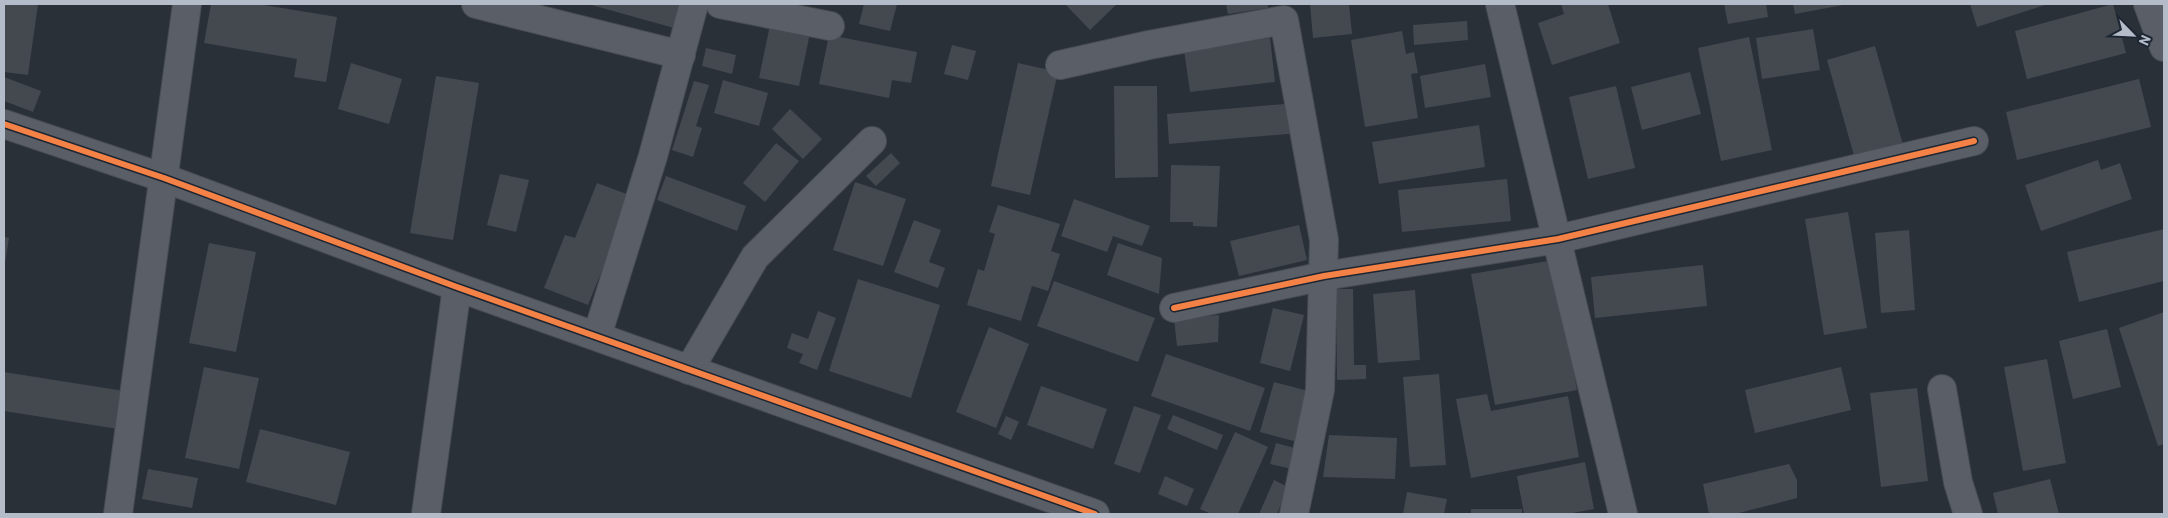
<svg xmlns="http://www.w3.org/2000/svg" width="2168" height="518" font-family="Barlow,sans-serif">
<style>
.building{fill:#444950}
.lines{fill:none;stroke-linecap:round;stroke-linejoin:round}
.minor-casing{stroke:#484c53;stroke-width:30}
.minor{stroke:#5a5e66;stroke-width:28}
.cycleway-casing{stroke:#1d2633;stroke-width:9}
.cycleway{stroke:#f48246;stroke-width:6}
</style>
<rect width="100%" height="100%" fill="#2a3038"/>
<!-- building -->
<g class="building">
<path d="M4,4H38L28,75L4,72Z"/>
<path d="M211,4H258L337,17L326,82L294,77L297,59L204,43Z"/>
<path d="M588,4H682L674,28Z"/>
<path d="M864,4H897L890,31L859,24Z"/>
<path d="M1065,4H1117L1090,30Z"/>
<path d="M1226,4H1268V8L1228,14Z"/>
<path d="M1310,4H1349L1352,34L1313,38Z"/>
<path d="M1561,4H1608L1620,43L1552,65L1538,23L1564,14Z"/>
<path d="M1724,4H1766L1768,17L1728,24Z"/>
<path d="M1793,4H1843V5L1795,14Z"/>
<path d="M1970,4H2048L1977,27Z"/>
<path d="M2113,4L2126,53L2027,79L2015,31Z"/>
<path d="M1467,21L1468,40L1414,45L1413,25Z"/>
<path d="M770,25L810,33L799,86L759,78Z"/>
<path d="M1813,29L1820,70L1762,79L1756,38Z"/>
<path d="M1402,31L1406,54L1414,52L1418,73L1411,74L1418,118L1365,127L1351,40Z"/>
<path d="M829,35L917,52L911,83L892,80L889,98L819,84Z"/>
<path d="M1749,37L1772,150L1721,161L1698,48Z"/>
<path d="M1270,38L1275,82L1190,92L1184,50Z"/>
<path d="M952,45L976,51L968,80L944,74Z"/>
<path d="M1875,46L1903,145L1855,159L1827,60Z"/>
<path d="M706,48L736,55L732,74L702,66Z"/>
<path d="M351,63L402,79L389,124L338,109Z"/>
<path d="M1018,63L1058,72L1030,195L991,186Z"/>
<path d="M1485,64L1491,97L1425,108L1420,76Z"/>
<path d="M1690,72L1701,114L1642,130L1631,87Z"/>
<path d="M436,76L479,83L453,240L410,233Z"/>
<path d="M4,77L41,91L33,112L4,101Z"/>
<path d="M2139,79L2151,127L2017,160L2006,112Z"/>
<path d="M723,80L768,93L759,126L714,113Z"/>
<path d="M694,81L709,85L696,126L702,128L693,157L672,150Z"/>
<path d="M1114,86H1157L1158,177L1115,178Z"/>
<path d="M1616,86L1635,168L1588,179L1569,97Z"/>
<path d="M1297,103L1299,133L1169,144L1167,114Z"/>
<path d="M790,109L822,139L803,159L772,129Z"/>
<path d="M1479,125L1485,167L1379,184L1372,142Z"/>
<path d="M776,143L799,161L765,202L743,183Z"/>
<path d="M891,153L900,163L876,186L866,176Z"/>
<path d="M2098,160L2101,170L2120,163L2132,199L2041,231L2025,185Z"/>
<path d="M1171,165L1220,166L1217,227L1193,226V222H1170Z"/>
<path d="M500,174L529,180L516,232L487,225Z"/>
<path d="M666,176L746,206L737,231L657,200Z"/>
<path d="M1507,179L1511,221L1402,232L1398,190Z"/>
<path d="M855,182L906,199L883,266L833,250Z"/>
<path d="M597,183L632,196L588,305L544,288L565,235L575,238Z"/>
<path d="M1074,199L1150,226L1142,246L1113,236L1107,252L1061,236Z"/>
<path d="M998,205L1060,224L1051,251L1060,254L1048,291L1032,286L1021,321L967,305L978,269L984,271L995,234L989,232Z"/>
<path d="M1848,212L1867,328L1824,335L1805,219Z"/>
<path d="M914,220L941,230L929,262L945,268L938,288L894,272Z"/>
<path d="M1299,225L1307,260L1239,276L1230,241Z"/>
<path d="M2164,229V281L2079,302L2067,252Z"/>
<path d="M1909,230L1915,310L1881,313L1875,233Z"/>
<path d="M4,237L9,238L5,263H4Z"/>
<path d="M209,243L256,252L236,352L189,343Z"/>
<path d="M1118,243L1162,258L1159,294L1107,275Z"/>
<path d="M1554,260L1577,390L1495,405L1471,274Z"/>
<path d="M1703,265L1707,306L1595,318L1591,277Z"/>
<path d="M858,279L940,305L911,398L829,371Z"/>
<path d="M1054,281L1155,318L1138,362L1037,326Z"/>
<path d="M1336,289H1353L1354,365H1366V379L1337,380Z"/>
<path d="M1415,290L1420,360L1378,363L1373,294Z"/>
<path d="M1273,308L1304,315L1290,371L1260,363Z"/>
<path d="M818,311L836,318L817,370L799,363L803,354L787,348L792,333L808,339Z"/>
<path d="M2164,312V444L2158,446L2119,328Z"/>
<path d="M1219,315L1218,342L1177,346L1174,319Z"/>
<path d="M989,327L1029,344L996,428L956,412Z"/>
<path d="M2107,329L2121,387L2073,399L2059,341Z"/>
<path d="M1166,354L1265,388L1250,431L1151,396Z"/>
<path d="M2047,359L2066,463L2023,471L2004,367Z"/>
<path d="M204,367L259,378L239,469L185,458Z"/>
<path d="M1841,367L1851,410L1755,433L1745,390Z"/>
<path d="M4,372L124,391L118,429L4,411Z"/>
<path d="M1439,374L1446,465L1410,467L1403,377Z"/>
<path d="M1274,382L1316,393L1301,443L1260,432Z"/>
<path d="M1041,386L1107,409L1093,449L1027,425Z"/>
<path d="M1917,388L1928,481L1881,487L1870,393Z"/>
<path d="M1487,394L1491,411L1568,396L1579,457L1471,478L1456,399Z"/>
<path d="M1134,406L1161,415L1140,473L1114,464Z"/>
<path d="M1173,415L1223,435L1217,450L1167,429Z"/>
<path d="M1006,416L1019,422L1011,440L998,434Z"/>
<path d="M260,429L350,452L336,505L246,482Z"/>
<path d="M1235,432L1268,447L1238,514H1211L1200,509Z"/>
<path d="M1329,435L1397,438L1395,479L1323,477Z"/>
<path d="M1276,443L1298,449L1292,469L1270,464Z"/>
<path d="M1585,462L1594,509L1567,514H1524L1517,476Z"/>
<path d="M1789,464L1797,480V498L1735,514H1709L1703,484Z"/>
<path d="M148,469L198,478L192,508L142,499Z"/>
<path d="M1165,476L1194,489L1187,506L1158,494Z"/>
<path d="M2050,479L2059,514H1998L1993,493Z"/>
<path d="M1274,480L1288,487L1277,514H1259Z"/>
<path d="M1407,492L1447,499L1444,514H1403Z"/>
<rect x="1471" y="509" width="51" height="5"/>
</g>
<g class="lines">
<!-- minor casing -->
<g class="minor-casing">
<g id="minor">
<path d="M476,4L681,55"/>
<path d="M720,4L830,26"/>
<path d="M1500,4L1623,514"/>
<path d="M2148,4L2164,47"/>
<path d="M1060,65L1149,45L1284,20L1324,240L1320,390L1294,514"/>
<path d="M4,124L164,178L457,287L1095,514"/>
<path d="M1174,308L1324,276L1558,239L1974,141"/>
<path d="M597,336L653,156L694,4"/>
<path d="M689,370L755,257L872,141"/>
<path d="M1942,389L1958,482L1968,514"/>
<path d="M118,514L187,4"/>
<path d="M426,514L457,287"/>
</g>
</g>
<!-- minor -->
<use href="#minor" class="minor"/>
<!-- cycleway casing -->
<g class="cycleway-casing">
<g id="cycleway">
<path d="M4,124L164,178L457,287L1095,514"/>
<path d="M1174,308L1324,276L1558,239L1974,141"/>
</g>
</g>
<!-- cycleway -->
<use href="#cycleway" class="cycleway"/>
</g>
<!-- border -->
<rect width="2168" height="518" fill="none" stroke="#b4bcc9" stroke-width="10"/>
<!-- north arrow -->
<g transform="translate(2133 35) rotate(114)" stroke="#1d2633" stroke-width="4" paint-order="stroke">
<path d="M0-4L9 19L0 12L-9 19Z" fill="#b4bcc9"/>
<text y="-8" font-size="14" font-weight="bold" text-anchor="middle" fill="#b4bcc9">N</text>
</g>
</svg>
